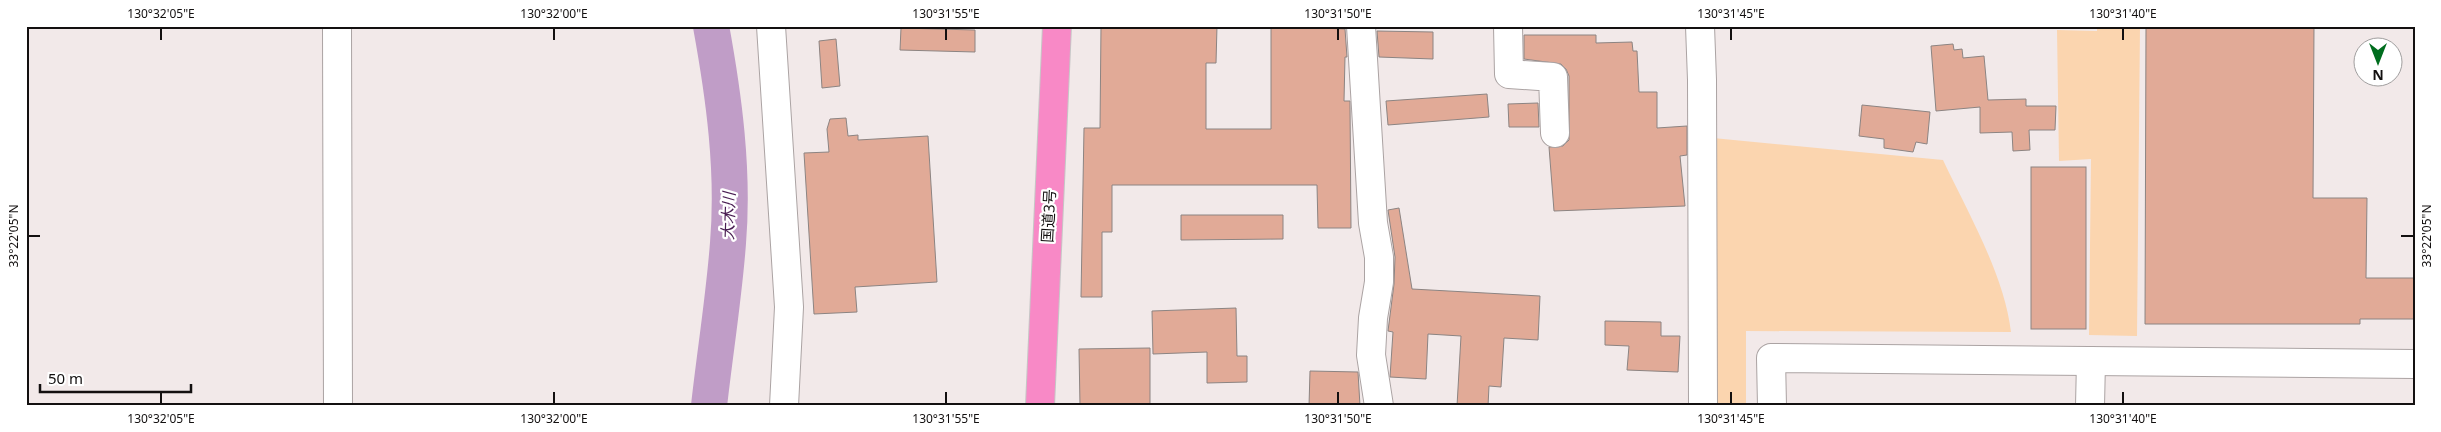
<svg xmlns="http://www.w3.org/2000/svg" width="2441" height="432" font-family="'Noto Sans','Noto Sans JP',sans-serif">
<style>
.green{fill:#fbd5af}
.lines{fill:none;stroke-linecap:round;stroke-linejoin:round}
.river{stroke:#c09dc7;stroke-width:36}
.building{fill:#e1aa97;stroke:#8c8482}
.minor-casing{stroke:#aba3a3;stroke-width:30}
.highway-casing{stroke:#c6c6c6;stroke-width:30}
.minor{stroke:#fff;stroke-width:28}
.highway{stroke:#f889c6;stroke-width:28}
.ticks{fill:none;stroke:#131010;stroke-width:2}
.labels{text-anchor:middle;stroke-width:4.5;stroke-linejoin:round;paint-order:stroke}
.street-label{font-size:15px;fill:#131010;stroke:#fff}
.water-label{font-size:16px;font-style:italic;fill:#491d52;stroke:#fff}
.neatline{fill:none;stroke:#131010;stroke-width:2}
.ticks-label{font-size:12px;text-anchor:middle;fill:#131010}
</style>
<rect width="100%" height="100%" fill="#f2e9e9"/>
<!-- green -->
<g class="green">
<path d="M2097,26H2140L2137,336L2089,335L2091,159L2059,161L2057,30L2097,31Z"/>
<path d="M1713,138L1943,160C1968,213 2004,274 2011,332L1746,331V406H1716Z"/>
</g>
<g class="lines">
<!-- river -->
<path class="river" d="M709,406C715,352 724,297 728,243C734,171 724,97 711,26"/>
</g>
<!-- building -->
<g class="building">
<path d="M1101,26H1217L1216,63H1206V129H1271V26L1345,29L1347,57H1345L1344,101H1350V106L1351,228H1318L1317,185H1112V232H1102V297H1081L1084,128H1100Z"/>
<path d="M2146,26H2314L2313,198H2367L2366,278H2415V319H2360V324H2145Z"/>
<path d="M901,28L975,30V52L900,50Z"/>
<path d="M1377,31L1433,32V59L1379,57Z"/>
<path d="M1524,35H1596V43L1632,42L1633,51H1637L1639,92H1657V128L1687,126V155L1680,156L1685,206L1554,211L1549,147L1563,146L1569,140V76L1566,69L1561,64L1524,59Z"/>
<path d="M836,39L840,86L822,88L819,41Z"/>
<path d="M1953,44L1954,50L1962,49L1963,58L1984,56L1988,100L2026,99V106H2056L2055,130H2029L2030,150L2013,151L2012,132L1980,133V107L1936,111L1931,46Z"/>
<path d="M1487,94L1489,117L1388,125L1386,101Z"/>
<path d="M1538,103L1539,127H1509L1508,104Z"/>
<path d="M1862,105L1930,112L1927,144L1916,142L1913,152L1884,148V139L1859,136Z"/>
<path d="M846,118L848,136L858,135V140L928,136L937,282L855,287L857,312L814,314L804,153L829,152L827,129L830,119Z"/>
<rect x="2031" y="167" width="55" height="162"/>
<path d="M1399,208L1412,289L1540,296L1538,340L1504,338L1501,387L1489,386L1488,406H1457L1461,336L1428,334L1426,379L1390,377L1393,332L1388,331L1394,284L1395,257L1388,210Z"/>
<path d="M1181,215H1283V239L1181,240Z"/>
<path d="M1236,308L1237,356H1247V382L1207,383V352L1153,354L1152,311Z"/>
<path d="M1605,321L1661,322V336H1680L1678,372L1627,370L1629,346L1605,345Z"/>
<path d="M1150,348V406H1080L1079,349Z"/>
<path d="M1310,371L1358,372L1360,406H1309Z"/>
</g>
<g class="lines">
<!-- minor casing -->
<g class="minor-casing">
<g id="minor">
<path d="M337,26L338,406"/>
<path d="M771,26L789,307L784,406"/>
<path d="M1361,26L1373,223L1379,257V282L1373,318L1371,355L1379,406"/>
<path d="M1508,26L1509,74L1553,77L1555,133"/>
<path d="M1700,26L1702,80L1703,406"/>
<path d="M1772,406L1771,358L2415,364"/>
<path d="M2090,406L2091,361"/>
</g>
</g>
<!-- highway casing -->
<g class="highway-casing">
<path id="highway" d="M1040,406L1057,26"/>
</g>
<!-- minor -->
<use href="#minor" class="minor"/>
<!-- highway -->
<use href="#highway" class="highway"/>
</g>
<!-- ticks -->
<path class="ticks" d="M161,28V40M554,28V40M946,28V40M1338,28V40M1731,28V40M2123,28V40M28,236H40M2401,236H2414M161,392V404M554,392V404M946,392V404M1338,392V404M1731,392V404M2123,392V404"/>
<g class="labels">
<!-- street labels -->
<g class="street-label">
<text transform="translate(1049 216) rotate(-87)" y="5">国道3号</text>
</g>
<!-- water labels -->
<g class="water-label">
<text transform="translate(728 216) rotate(-88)" y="6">大木川</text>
</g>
</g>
<!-- border -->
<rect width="2441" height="432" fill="none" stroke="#ffffff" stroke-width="55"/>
<!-- north arrow -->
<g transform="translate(2378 62) rotate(180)"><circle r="24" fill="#ffffff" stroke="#a19f9f"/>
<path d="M0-4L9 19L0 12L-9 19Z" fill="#006d1e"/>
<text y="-8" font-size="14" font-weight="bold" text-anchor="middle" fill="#131010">N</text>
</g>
<!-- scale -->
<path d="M40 384v8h151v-8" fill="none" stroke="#131010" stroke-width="2.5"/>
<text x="48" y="384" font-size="15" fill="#131010" stroke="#ffffff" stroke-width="4" paint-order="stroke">50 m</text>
<rect x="28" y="28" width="2386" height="376" class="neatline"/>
<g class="ticks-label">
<text x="161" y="18">130°32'05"E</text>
<text x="554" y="18">130°32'00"E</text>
<text x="946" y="18">130°31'55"E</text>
<text x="1338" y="18">130°31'50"E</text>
<text x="1731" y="18">130°31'45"E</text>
<text x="2123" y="18">130°31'40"E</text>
<text transform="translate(2427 236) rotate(-90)" y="4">33°22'05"N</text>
<text transform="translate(14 236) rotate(-90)" y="4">33°22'05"N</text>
<text x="161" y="423">130°32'05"E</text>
<text x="554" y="423">130°32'00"E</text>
<text x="946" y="423">130°31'55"E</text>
<text x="1338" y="423">130°31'50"E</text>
<text x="1731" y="423">130°31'45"E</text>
<text x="2123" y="423">130°31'40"E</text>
</g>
</svg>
